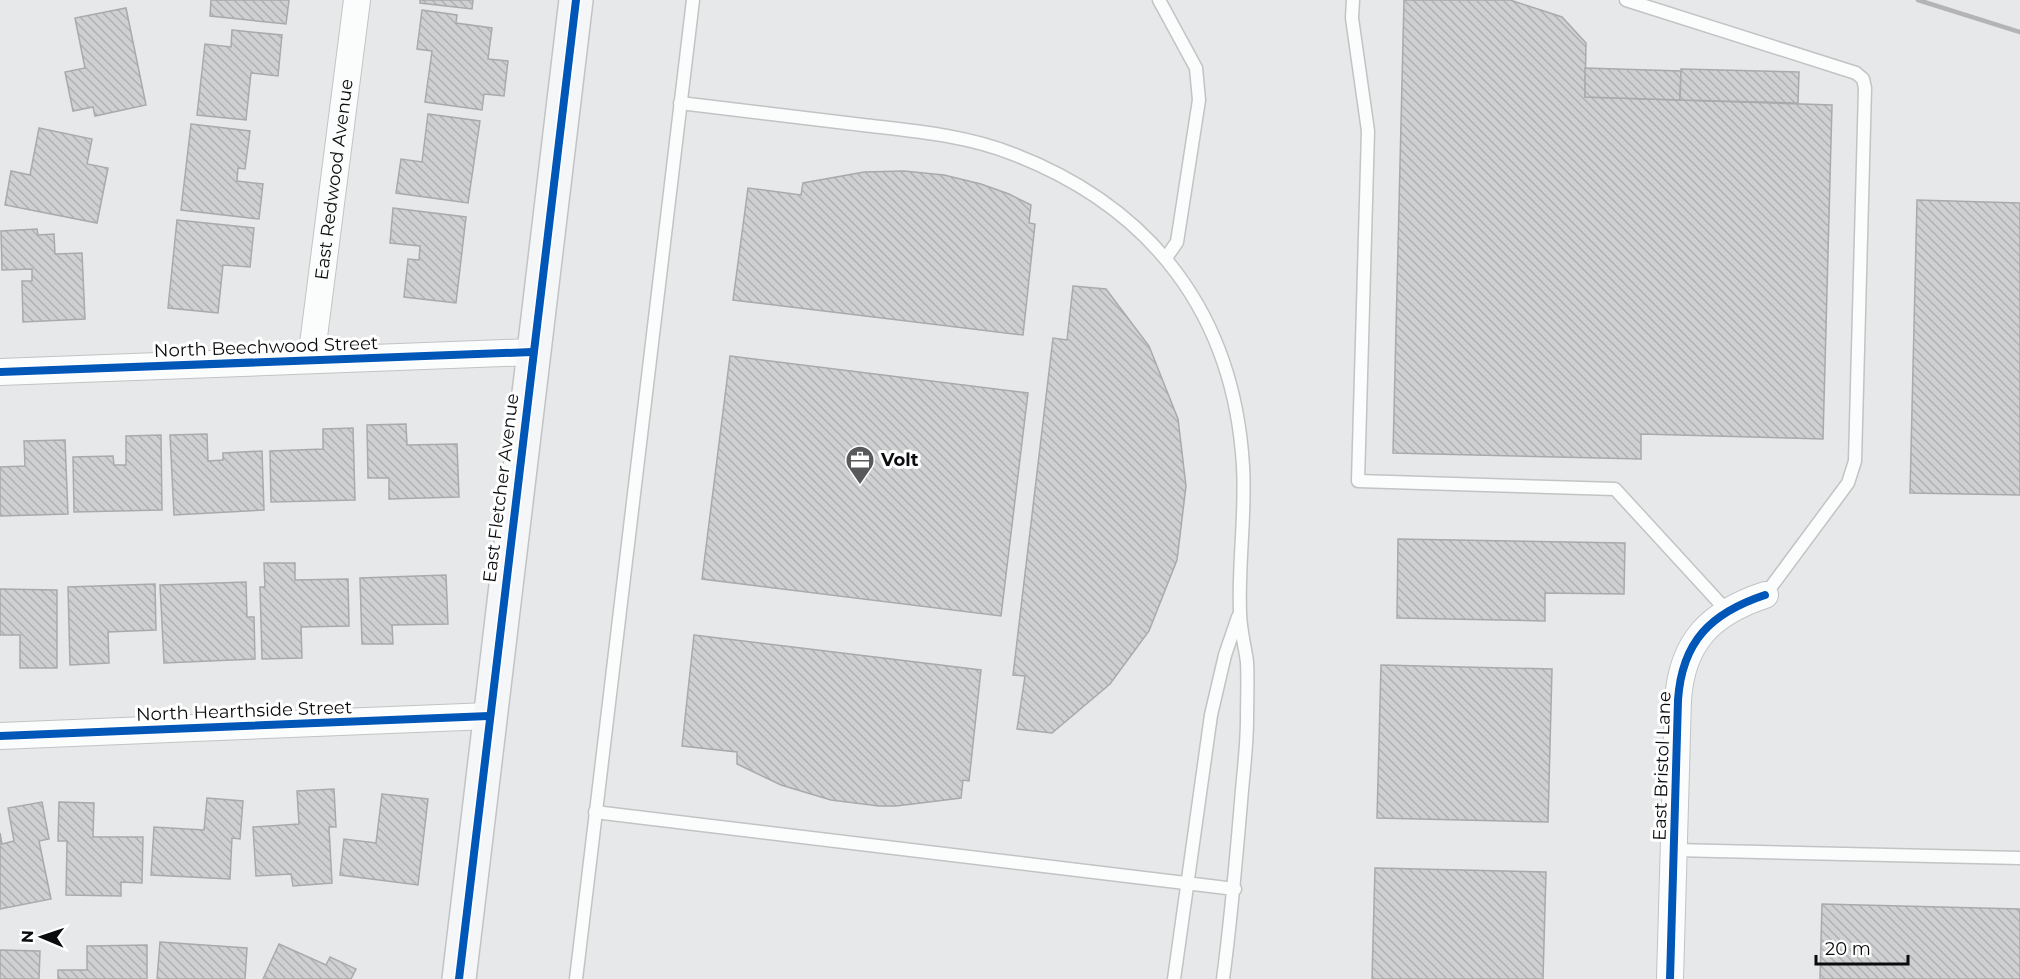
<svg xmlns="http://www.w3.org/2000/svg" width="2020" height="979" font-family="Montserrat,sans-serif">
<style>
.building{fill:url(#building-back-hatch);stroke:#a9aaab;stroke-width:1.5}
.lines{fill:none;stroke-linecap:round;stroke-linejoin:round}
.lane-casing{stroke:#c2c3c4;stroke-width:15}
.street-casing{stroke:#c2c3c4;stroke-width:28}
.secondary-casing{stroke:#c2c3c4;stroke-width:36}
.lane{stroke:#fbfcfc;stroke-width:12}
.street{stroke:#fbfcfc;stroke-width:26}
.secondary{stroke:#f5f6f8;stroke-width:33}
.rail{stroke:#b4b4b5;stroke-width:4.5}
.cycleway-casing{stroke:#fff;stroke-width:11}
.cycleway{stroke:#0057b8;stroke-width:8}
.labels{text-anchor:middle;stroke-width:6;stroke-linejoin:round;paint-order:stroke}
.street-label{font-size:18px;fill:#0b0c0d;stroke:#fff}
.poi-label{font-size:18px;font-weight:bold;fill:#0b0c0d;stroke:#fff;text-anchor:start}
</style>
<defs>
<pattern id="building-back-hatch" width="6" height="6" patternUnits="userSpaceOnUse" patternTransform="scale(1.5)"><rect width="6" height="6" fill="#cfd0d1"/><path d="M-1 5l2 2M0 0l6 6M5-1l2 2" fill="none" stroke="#b0b1b2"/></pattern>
</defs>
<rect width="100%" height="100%" fill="#e7e8ea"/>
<!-- building -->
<g class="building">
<path d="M211,0H289L286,24L210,16Z"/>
<path d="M420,0H473L472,9L420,3Z"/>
<path d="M1404,0H1510L1562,17L1586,43L1585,97L1832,105L1823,439L1641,434V459L1393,453Z"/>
<path d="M126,8L146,105L95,116L93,107L73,111L65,72L85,68L75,18Z"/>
<path d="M422,10L457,15L456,23L492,28L488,59L508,61L504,96L484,94L482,110L425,102L432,51L417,49Z"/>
<path d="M232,30L282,35L278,76L251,73L246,120L197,115L205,44L231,47Z"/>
<path d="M1585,68L1681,71L1680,100L1585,97Z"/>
<path d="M1681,69L1799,72L1798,103L1680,100Z"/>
<path d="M428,114L480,121L468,203L396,193L401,159L422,162Z"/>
<path d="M191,124L250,131L245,169L238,168L237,181L263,184L259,219L181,210Z"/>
<path d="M39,128L92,139L87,164L108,168L97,223L5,205L11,171L30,175Z"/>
<path d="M904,171L944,175L981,184L1009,194L1031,205L1029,223L1035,224L1023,335L733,300L748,188L801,195L803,183L864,172Z"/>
<path d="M1917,200L2020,203V495L1910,493Z"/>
<path d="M393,208L466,217L456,303L404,297L408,259L419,260L420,246L390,243Z"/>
<path d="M177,220L254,228L250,267L223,265L218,313L168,308Z"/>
<path d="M37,229L38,235L54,234L55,254L82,253L85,319L23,322L22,281H32V269L2,270L1,231Z"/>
<path d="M1073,286L1106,289L1149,346L1178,419L1186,486L1177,560L1149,631L1110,684L1052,733L1017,729L1025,676L1013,675L1053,338L1067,340Z"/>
<path d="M730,356L1028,393L1001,616L702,579Z"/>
<path d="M406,424L407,445L457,444L459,497L389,499V478H368L367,425Z"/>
<path d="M353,428L355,500L271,502L270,451L323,449V429Z"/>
<path d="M207,434L208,461L223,460V453L262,451L264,510L174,515L170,435Z"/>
<path d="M161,435L162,510L74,512L73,457L113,456L114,465H126V436Z"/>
<path d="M65,440L68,514L0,516V467L25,466L24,441Z"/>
<path d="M1398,539L1625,543L1624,594L1545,593V621L1397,618Z"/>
<path d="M264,563H295V580L348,579L349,626L301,627L302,658L262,659L260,587H265Z"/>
<path d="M446,575L448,624L392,625L393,644H362L360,578Z"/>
<path d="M246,582L247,617H254L255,659L164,663L160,585Z"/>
<path d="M155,584L156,630L108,632L109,663L70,665L68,587Z"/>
<path d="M0,589L57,590V668H20V635H0Z"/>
<path d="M694,635L981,670L969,781L963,780L961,798L896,806H879L831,800L781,785L737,764V752L682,746Z"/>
<path d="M1381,665L1552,669L1548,822L1377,818Z"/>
<path d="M334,789L336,827H329L332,883L293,886L291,874L256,876L253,827L299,824L297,791Z"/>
<path d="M382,794L428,799L418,885L340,875L344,839L376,843Z"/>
<path d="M207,798L243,801L240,839L232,838L230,879L151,875L154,827L204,830Z"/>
<path d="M42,802L49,839L39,841L51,899L0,909V833L2,844L14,841L8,808Z"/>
<path d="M59,802L94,803L93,837H143L142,883L121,882V896L66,895L67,841H58Z"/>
<path d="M1375,868L1546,872L1543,979H1372Z"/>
<path d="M1822,904L2020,909V979H1820Z"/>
<path d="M160,942L247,948L245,979H157Z"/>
<path d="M279,944L326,965L330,957L356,969L351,979H263Z"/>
<path d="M147,945V979H58V970H87V946Z"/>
<path d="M0,950L40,951L39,979H0Z"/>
</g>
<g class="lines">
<!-- lane casing -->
<g class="lane-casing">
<g id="lane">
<path d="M1159,0L1196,68L1199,100L1177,242L1166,258"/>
<path d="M1353,0L1352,18L1368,131L1358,481L1615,489L1727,611"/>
<path d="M1626,0L1856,73L1863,79L1865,88L1855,461L1848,483L1765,595"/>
<path d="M680,103C741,110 802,118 863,125C914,131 965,135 1013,154C1153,208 1234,315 1243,466C1246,515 1238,563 1240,612C1240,629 1245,646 1247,662C1248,681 1247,701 1247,720C1247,747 1243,775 1241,802C1236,861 1231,920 1223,979"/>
<path d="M595,812L1235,889"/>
<path d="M1674,850L2020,858"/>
<path d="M576,979L693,0"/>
<path d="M1174,979L1211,715L1225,655L1238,617"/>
</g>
</g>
<!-- street casing -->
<g class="street-casing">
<g id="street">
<path id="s1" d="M311,360L357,0"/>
<path d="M0,372L532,352"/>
<path d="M0,736L489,716"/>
<path d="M1670,979L1678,700C1682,641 1711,613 1765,595"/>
</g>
</g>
<!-- secondary casing -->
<g class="secondary-casing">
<path id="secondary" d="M459,979L576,0"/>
</g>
<!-- lane -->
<use href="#lane" class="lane"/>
<!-- street -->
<use href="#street" class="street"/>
<!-- secondary -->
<use href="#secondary" class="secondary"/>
<!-- rail -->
<path class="rail" d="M1918,0L2020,32"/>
<!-- cycleway casing -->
<g class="cycleway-casing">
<g id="cycleway">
<path d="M0,372L532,352"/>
<path d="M0,736L489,716"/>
<path d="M459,979L576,0"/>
<path d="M1670,979L1678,700C1682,641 1711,613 1765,595"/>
</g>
</g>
<!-- cycleway -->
<use href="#cycleway" class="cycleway"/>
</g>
<!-- icons -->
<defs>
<g id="office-pin" transform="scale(1.5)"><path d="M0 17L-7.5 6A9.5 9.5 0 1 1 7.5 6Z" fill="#58595a" stroke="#fff"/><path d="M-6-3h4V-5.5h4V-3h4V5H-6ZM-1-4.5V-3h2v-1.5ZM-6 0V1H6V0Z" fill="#fff"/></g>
</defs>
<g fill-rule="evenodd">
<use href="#office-pin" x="860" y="460"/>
</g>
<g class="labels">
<!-- street labels -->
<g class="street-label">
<text dy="6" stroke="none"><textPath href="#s1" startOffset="182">East Redwood Avenue</textPath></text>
<text transform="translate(266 347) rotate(-2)" y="6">North Beechwood Street</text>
<text transform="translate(501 488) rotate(-83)" y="6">East Fletcher Avenue</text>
<text transform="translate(244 711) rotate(-2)" y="6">North Hearthside Street</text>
<text transform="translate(1662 766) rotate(-88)" y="6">East Bristol Lane</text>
</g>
<!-- poi labels -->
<g class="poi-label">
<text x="881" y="466">Volt</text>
</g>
</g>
<!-- north arrow -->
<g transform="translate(42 937) rotate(272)" stroke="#ffffff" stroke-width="4.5" paint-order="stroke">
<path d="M0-4.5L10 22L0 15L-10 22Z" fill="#0b0c0d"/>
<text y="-9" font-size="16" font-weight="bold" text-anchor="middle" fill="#0b0c0d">N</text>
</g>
<!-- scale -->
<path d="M1816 955v9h92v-9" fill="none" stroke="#0b0c0d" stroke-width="3"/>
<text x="1825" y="955" font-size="18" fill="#0b0c0d" stroke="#ffffff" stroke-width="4.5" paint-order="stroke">20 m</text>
</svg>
